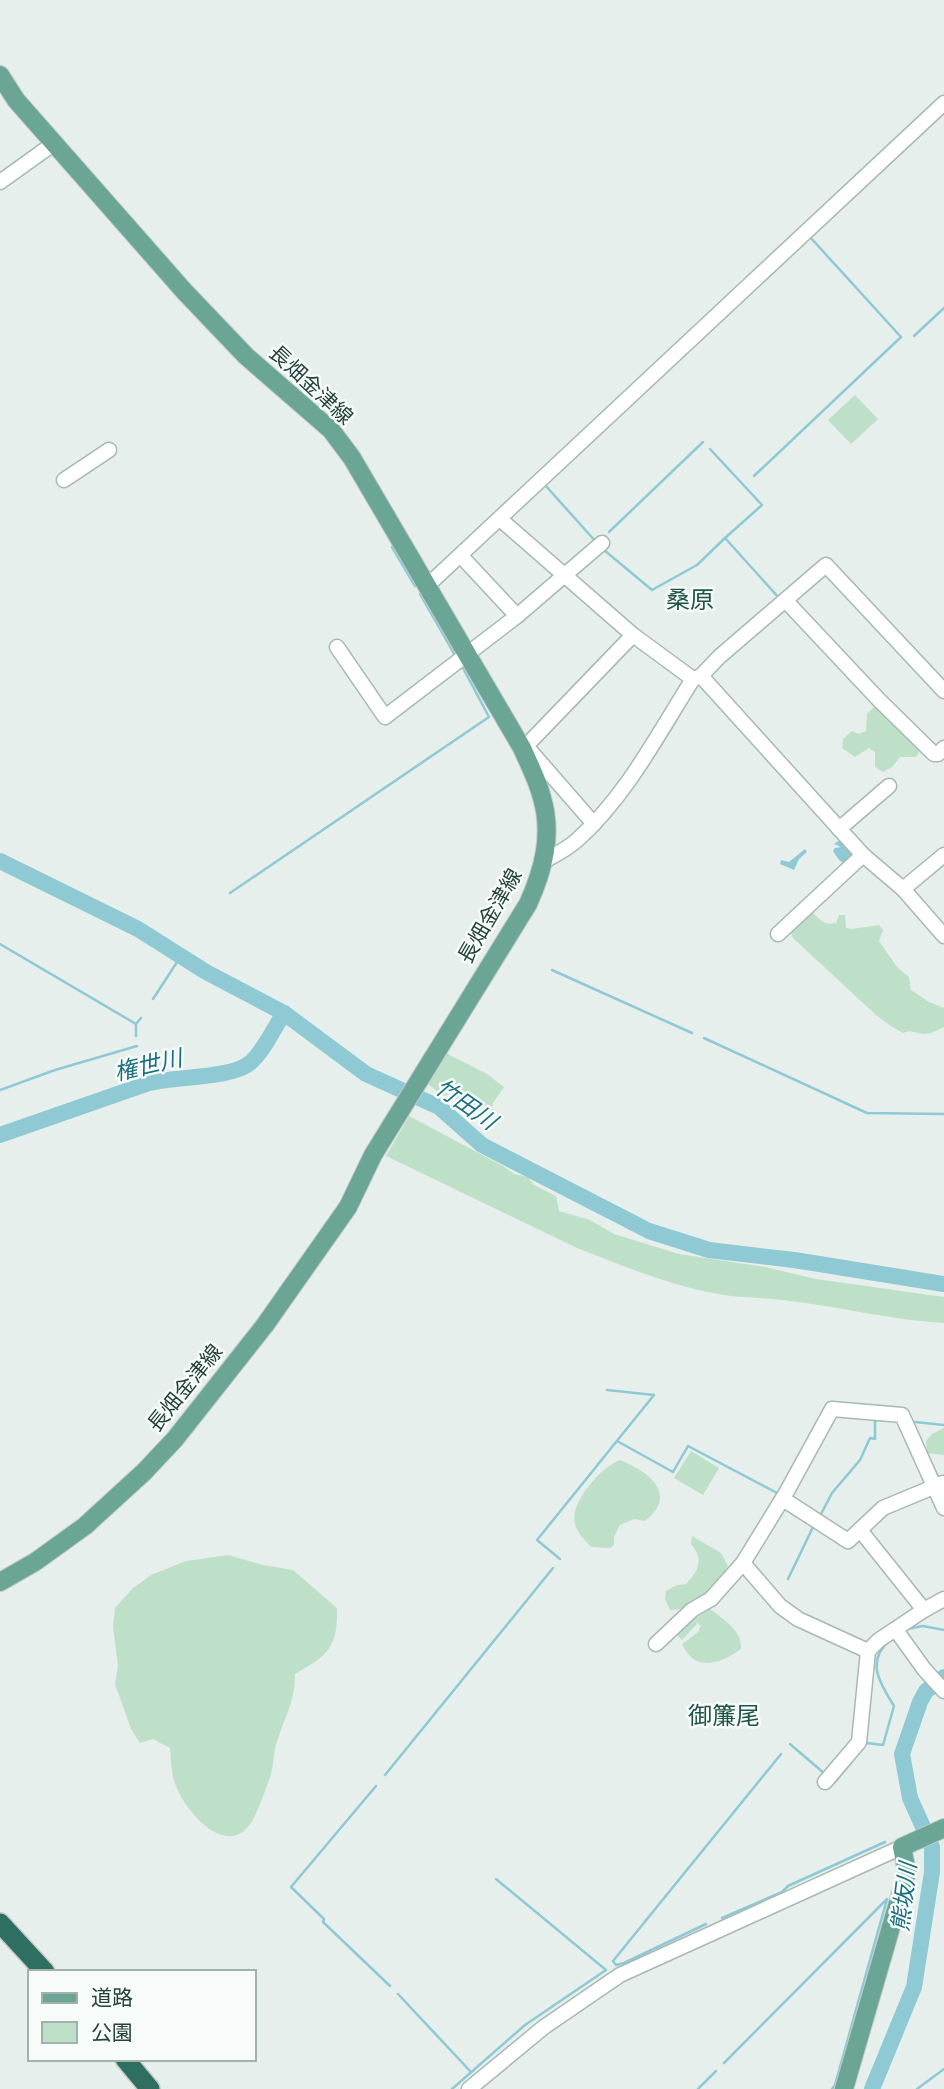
<svg xmlns="http://www.w3.org/2000/svg" width="944" height="2089" font-family="'Source Sans 3','Noto Sans JP',sans-serif">
<style>
.green{fill:#bfe0c8}
.water{fill:#8ec9d4}
.lines{fill:none;stroke-linecap:round;stroke-linejoin:round}
.stream{stroke:#8ec9d4;stroke-width:2.5}
.river{stroke:#8ec9d4;stroke-width:16}
.minor-casing{stroke:#a8b8b2;stroke-width:17}
.major-casing{stroke:#c2cac8;stroke-width:20}
.highway-casing{stroke:#c2cac8;stroke-width:22}
.minor{stroke:#fff;stroke-width:14}
.major{stroke:#6aa596;stroke-width:18}
.highway{stroke:#2f6f62;stroke-width:19}
.labels{text-anchor:middle;stroke-width:5;stroke-linejoin:round;paint-order:stroke}
.street-label{font-size:21px;fill:#24423a;stroke:#f7fbf9}
.water-label{font-size:23px;font-style:italic;fill:#1c6f80;stroke:#f7fbf9}
.quarter-label{font-size:24px;fill:#1f5548;stroke:#f7fbf9}
</style>
<rect width="100%" height="100%" fill="#e6efeb"/>
<!-- green -->
<g class="green">
<path d="M855,395L878,419L851,444L828,420Z"/>
<path d="M874,707C891,713 916,734 919,753L915,757H900L892,767L883,772L875,767V752L869,748L855,757L842,748L843,739L852,731L859,734L866,731L867,714Z"/>
<path d="M811,911C820,919 823,926 836,923L839,915H845L846,928L852,929L879,925L883,930L879,941L897,967L909,977L911,990L929,1002L944,1008V1027L931,1033L923,1034L909,1031L903,1033L891,1026L876,1015L793,938L789,928Z"/>
<path d="M446,1053L487,1074L504,1087L493,1103L492,1108L495,1112L491,1117L457,1101L453,1093L443,1096L428,1084Z"/>
<path d="M409,1116L503,1166L514,1174L528,1177L534,1185L556,1196L559,1211L590,1220L614,1234L679,1254L765,1267L816,1279L944,1297V1323C892,1320 841,1307 790,1301C770,1298 750,1298 731,1296C678,1289 626,1267 577,1248L386,1156Z"/>
<path d="M944,1428V1455L927,1453L926,1441L932,1434Z"/>
<path d="M691,1451L719,1468L703,1495L674,1478Z"/>
<path d="M620,1460C649,1472 679,1494 645,1521L634,1519L620,1525L614,1537V1545L610,1548L591,1547C585,1540 577,1533 575,1524C569,1503 601,1467 620,1460Z"/>
<path d="M692,1536L721,1553L728,1566C716,1588 696,1610 670,1610L665,1599L666,1591L677,1585L686,1584C699,1571 704,1559 691,1544Z"/>
<path d="M228,1555L263,1565L293,1570L337,1608C338,1648 327,1656 295,1674C295,1702 285,1716 277,1742C273,1752 274,1763 271,1774C266,1788 257,1817 247,1828C221,1856 180,1805 174,1780C171,1770 171,1758 170,1748L153,1739L140,1743L131,1729L115,1684L118,1666L113,1626L115,1608L133,1588L151,1575L186,1561Z"/>
<path d="M710,1609C723,1619 743,1631 741,1649C720,1664 695,1673 682,1644L698,1632L701,1626L695,1621L697,1624L682,1640L674,1632Z"/>
</g>
<!-- water -->
<g class="water">
<path d="M840,840L851,851V855L844,863L839,860L833,851L835,848L841,847L834,844Z"/>
<path d="M805,849L807,852L799,859L794,870L780,864L781,860L789,862Z"/>
</g>
<g class="lines">
<!-- stream -->
<g class="stream">
<path d="M914,336L944,308"/>
<path d="M710,449L762,505L725,538"/>
<path d="M754,476L901,337L810,237L808,239"/>
<path d="M545,485L597,543"/>
<path d="M609,532L703,442"/>
<path d="M392,547L415,586"/>
<path d="M604,550L652,590L697,565L725,538L780,599"/>
<path d="M420,594L456,657"/>
<path d="M230,893L489,717L462,666"/>
<path d="M0,944L136,1024V1036"/>
<path d="M552,970L692,1033"/>
<path d="M153,999L181,956"/>
<path d="M136,1024L141,1018"/>
<path d="M704,1038L867,1113L944,1114"/>
<path d="M0,1090L55,1070L137,1046"/>
<path d="M915,1422L944,1425"/>
<path d="M617,1441L673,1472L688,1446L777,1493"/>
<path d="M820,1516L832,1493L860,1460L870,1438L875,1439V1420H878"/>
<path d="M560,1559L537,1540L654,1395L607,1390"/>
<path d="M788,1579L814,1525"/>
<path d="M907,1629L923,1626L944,1630"/>
<path d="M790,1744L825,1774"/>
<path d="M385,1775L553,1568"/>
<path d="M833,1780L835,1782L867,1743L883,1745L894,1706C881,1685 865,1662 889,1641"/>
<path d="M376,1786L291,1887L324,1919L323,1922L390,1986"/>
<path d="M722,1918L782,1892L788,1886L885,1842"/>
<path d="M706,1924L624,1963L616,1965L613,1961L781,1754"/>
<path d="M398,1994L471,2072"/>
<path d="M724,2063L887,1899L835,2085L832,2089"/>
<path d="M452,2089L525,2025L606,1970L496,1879"/>
<path d="M698,2089L716,2071"/>
<path d="M917,2089L944,2069"/>
</g>
<!-- river -->
<g class="river">
<path d="M0,861L138,929L206,972L284,1013L366,1074L439,1107L482,1145L649,1231L709,1250L794,1260L944,1284"/>
<path d="M0,1135L149,1083C176,1076 230,1079 250,1063C264,1051 274,1028 284,1013"/>
<path d="M872,2089L914,1987L932,1872V1847L910,1798L902,1754L920,1702L926,1691L944,1677"/>
</g>
<!-- minor casing -->
<g class="minor-casing">
<g id="minor">
<path d="M0,182L53,144"/>
<path d="M64,480L109,450"/>
<path d="M500,519L633,635L693,679"/>
<path d="M461,556L517,616"/>
<path d="M427,586L944,103"/>
<path d="M786,601L879,700L934,754H938L944,748"/>
<path d="M337,647L385,717L517,616L602,543"/>
<path d="M701,676L863,855L903,889L944,936"/>
<path d="M526,746L633,635"/>
<path d="M523,747L526,746L594,824"/>
<path d="M839,829L889,786"/>
<path d="M544,861C555,855 567,849 576,841C626,797 658,734 693,679L701,676L719,657L826,565L944,691"/>
<path d="M903,889L944,855"/>
<path d="M778,934L863,855"/>
<path d="M783,1499L848,1541L883,1508L943,1483"/>
<path d="M860,1530L924,1610"/>
<path d="M743,1563L780,1606L798,1619L868,1651"/>
<path d="M896,1630L924,1669L944,1691"/>
<path d="M656,1644L692,1610L711,1599L743,1563L786,1493L832,1409L902,1415L944,1508"/>
<path d="M825,1782L859,1742L868,1651L879,1640L924,1610L944,1599"/>
<path d="M469,2089L544,2027L620,1975L902,1847"/>
</g>
</g>
<!-- major casing -->
<g class="major-casing">
<g id="major">
<path d="M0,75L16,100L184,291L246,356L331,430L352,458L522,748C529,764 538,781 542,798C553,835 543,871 528,904L373,1155L348,1207L265,1325L175,1439L144,1472L85,1526L35,1562L0,1582"/>
<path d="M844,2089L907,1872L902,1847L944,1828"/>
</g>
</g>
<!-- highway casing -->
<g class="highway-casing">
<g id="highway">
<path d="M0,1923L45,1972"/>
<path d="M125,2059L150,2089"/>
</g>
</g>
<!-- minor -->
<use href="#minor" class="minor"/>
<!-- major -->
<use href="#major" class="major"/>
<!-- highway -->
<use href="#highway" class="highway"/>
</g>
<g class="labels">
<!-- street labels -->
<g class="street-label">
<text transform="translate(311 385) rotate(43)" y="7">長畑金津線</text>
<text transform="translate(490 916) rotate(-60)" y="7">長畑金津線</text>
<text transform="translate(185 1388) rotate(-51)" y="7">長畑金津線</text>
</g>
<!-- water labels -->
<g class="water-label">
<text transform="translate(148 1065) rotate(-13)" y="8">権世川</text>
<text transform="translate(466 1104) rotate(35)" y="8">竹田川</text>
<text transform="translate(904 1897) rotate(-83)" y="8">熊坂川</text>
</g>
<!-- quarter labels -->
<g class="quarter-label">
<text x="690" y="608">桑原</text>
<text x="724" y="1724">御簾尾</text>
</g>
</g>
<!-- legend -->
<rect x="28" y="1970" width="228" height="91" fill="#f7fbf9" stroke="#a3b1ad" stroke-width="2"/>
<rect x="42" y="1993" width="35" height="10" fill="#6aa596" stroke="#a3b1ad" stroke-width="2"/>
<text x="91" y="2005" font-size="21" fill="#24423a">道路</text>
<rect x="42" y="2022" width="35" height="21" fill="#bfe0c8" stroke="#a3b1ad" stroke-width="2"/>
<text x="91" y="2040" font-size="21" fill="#24423a">公園</text>
</svg>
